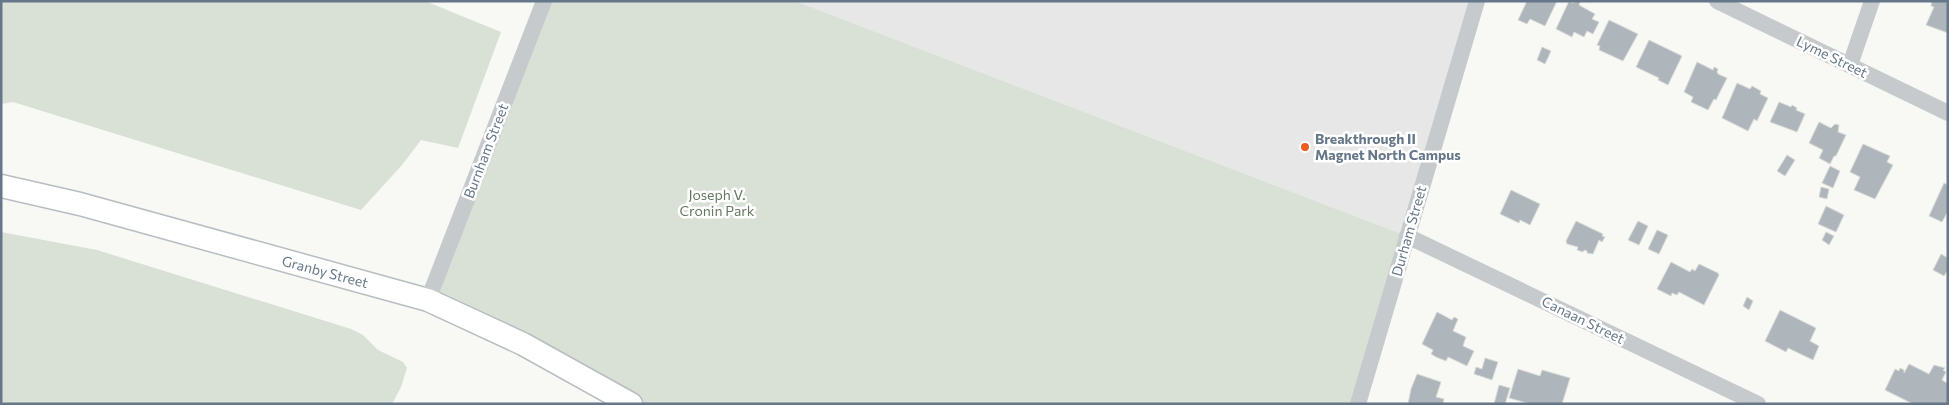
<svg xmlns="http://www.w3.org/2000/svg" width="1949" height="405" font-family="Commissioner,sans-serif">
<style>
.built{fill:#e6e7e6}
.green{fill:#d9e0d6}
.building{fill:#aeb6bc;stroke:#dadad7}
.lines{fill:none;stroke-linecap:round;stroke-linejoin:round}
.secondary-casing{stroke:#b8bdc2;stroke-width:25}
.street{stroke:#c6cacd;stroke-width:16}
.secondary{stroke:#fff;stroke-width:22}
.poi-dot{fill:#ec5b21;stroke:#fff;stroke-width:2}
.labels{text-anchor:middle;stroke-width:5;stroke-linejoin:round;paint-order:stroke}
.street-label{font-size:14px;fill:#657788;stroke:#fff}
.poi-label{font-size:14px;font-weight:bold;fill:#657788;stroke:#fff;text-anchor:start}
.park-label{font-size:14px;fill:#657961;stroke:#fff}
</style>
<rect width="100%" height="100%" fill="#f8f8f5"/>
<!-- built -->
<path class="built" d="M795,1H1477L1407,236Z"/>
<!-- green -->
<g class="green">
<path d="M1,1H425L501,32L458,148L421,140L402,165L361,210L13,102L1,104Z"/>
<path d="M544,1H795L1407,236L1358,404H631L428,300Z"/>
<path d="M1,232L97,250L351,329L363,335L378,350L403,362L407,368L401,387L392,404H1Z"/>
</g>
<!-- building -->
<g class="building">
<path d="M1527,1H1557L1545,26L1530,19L1527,24L1518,20Z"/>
<path d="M1569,1L1572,3L1578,1L1580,2L1579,5L1595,14L1592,19L1599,22L1593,34L1587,31L1584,37L1574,32L1572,37L1556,29Z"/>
<path d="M1932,1H1948V33L1926,25L1934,7L1931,6Z"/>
<path d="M1609,20L1638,34L1623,61L1599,50L1600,46L1597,45Z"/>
<path d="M1649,40L1682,56L1668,85L1658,80L1659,78L1636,67Z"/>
<path d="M1542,47L1551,51L1545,64L1537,60Z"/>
<path d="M1697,62L1713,70L1714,67L1718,69L1717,72L1718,74L1727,78L1716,100L1714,99L1708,110L1691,102L1693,97L1684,92Z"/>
<path d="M1737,83L1750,89L1752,86L1761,91L1760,94L1768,98L1757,121L1754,119L1748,131L1722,118Z"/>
<path d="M1779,102L1791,107L1792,105L1797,108L1796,110L1805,114L1797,132L1770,122Z"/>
<path d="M1819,122L1831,128L1835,124L1839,125L1838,132L1846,135L1836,156H1834L1830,164L1819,158L1823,150L1809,143Z"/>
<path d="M1863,144L1890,156L1887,162L1893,165L1875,199L1854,190L1860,177L1850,172Z"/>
<path d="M1787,155L1795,160L1785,176L1777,171Z"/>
<path d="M1830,166L1840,171L1833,188L1822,183Z"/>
<path d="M1944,183L1948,185V211L1942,222L1929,216Z"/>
<path d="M1821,187L1829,189L1827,199L1819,197Z"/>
<path d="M1511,190L1540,204L1530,225L1520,220L1519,223L1500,214Z"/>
<path d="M1826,206L1844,215L1836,232L1818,224Z"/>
<path d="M1576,221L1603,234L1602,236L1605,237L1602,242L1599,240L1593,254L1587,253V251L1584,250L1583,252L1577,250L1578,247L1567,244L1566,241Z"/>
<path d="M1638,221L1648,226L1639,245L1628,240Z"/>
<path d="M1657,230L1668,235L1659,254L1648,249Z"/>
<path d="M1826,232L1834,236L1829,245L1822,240Z"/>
<path d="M1941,254L1948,258V270L1944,276L1933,270Z"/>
<path d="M1671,262L1690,272L1692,269L1695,271L1699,264L1718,273L1719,275L1704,305L1679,292L1677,295L1672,293L1671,296L1657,289Z"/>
<path d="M1747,297L1753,301L1749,310L1743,306Z"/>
<path d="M1780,310L1816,328L1810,341L1819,346L1813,360L1788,348L1786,352L1765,341Z"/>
<path d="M1437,312L1452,320L1454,317L1458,319L1453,331L1466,337L1463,346L1474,351L1467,366L1448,357L1446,361L1436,357L1431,354L1433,350L1422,344Z"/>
<path d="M1485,358L1498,362L1492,380L1474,374L1476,367L1482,369Z"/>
<path d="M1909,364L1929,374L1934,365L1945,368L1943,370L1946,372L1942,380L1947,383L1948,381V404H1913L1885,390L1895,369L1899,371L1900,368L1904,370V373Z"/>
<path d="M1518,369L1540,376L1542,370L1570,378L1562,404H1530L1509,398Z"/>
<path d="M1417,374L1441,382L1436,397L1444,399L1443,404H1408L1411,389Z"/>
<path d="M1499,385L1510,388L1505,404H1494Z"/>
</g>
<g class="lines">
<!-- secondary casing -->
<g class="secondary-casing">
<path id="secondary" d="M1,186L80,204L428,300L523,344L631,404"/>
</g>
<!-- street -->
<g class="street">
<path d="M1717,1L1948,113"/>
<path d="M1850,65L1872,1"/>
<path d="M1407,236L1758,404"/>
<path d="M428,300L544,1"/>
<path d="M1358,404L1477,1"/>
</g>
<!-- secondary -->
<use href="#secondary" class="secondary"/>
</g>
<!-- markers -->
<circle class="poi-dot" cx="1305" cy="147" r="5"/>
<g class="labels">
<!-- street labels -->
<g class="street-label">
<text transform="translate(1832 57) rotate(26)" y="5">Lyme Street</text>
<text transform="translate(486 151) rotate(-69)" y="5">Burnham Street</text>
<text transform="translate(1409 231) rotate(-74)" y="5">Durham Street</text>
<text transform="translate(325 272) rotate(15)" y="5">Granby Street</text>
<text transform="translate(1583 320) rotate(26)" y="5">Canaan Street</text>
</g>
<!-- poi labels -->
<g class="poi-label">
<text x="1315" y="144">Breakthrough II<tspan x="1315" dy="16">Magnet North Campus</tspan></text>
</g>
<!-- park labels -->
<g class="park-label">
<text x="717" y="200">Joseph V.<tspan x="717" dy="16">Cronin Park</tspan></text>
</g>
</g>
<!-- border -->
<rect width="1949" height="405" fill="none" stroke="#657788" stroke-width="5"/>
</svg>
